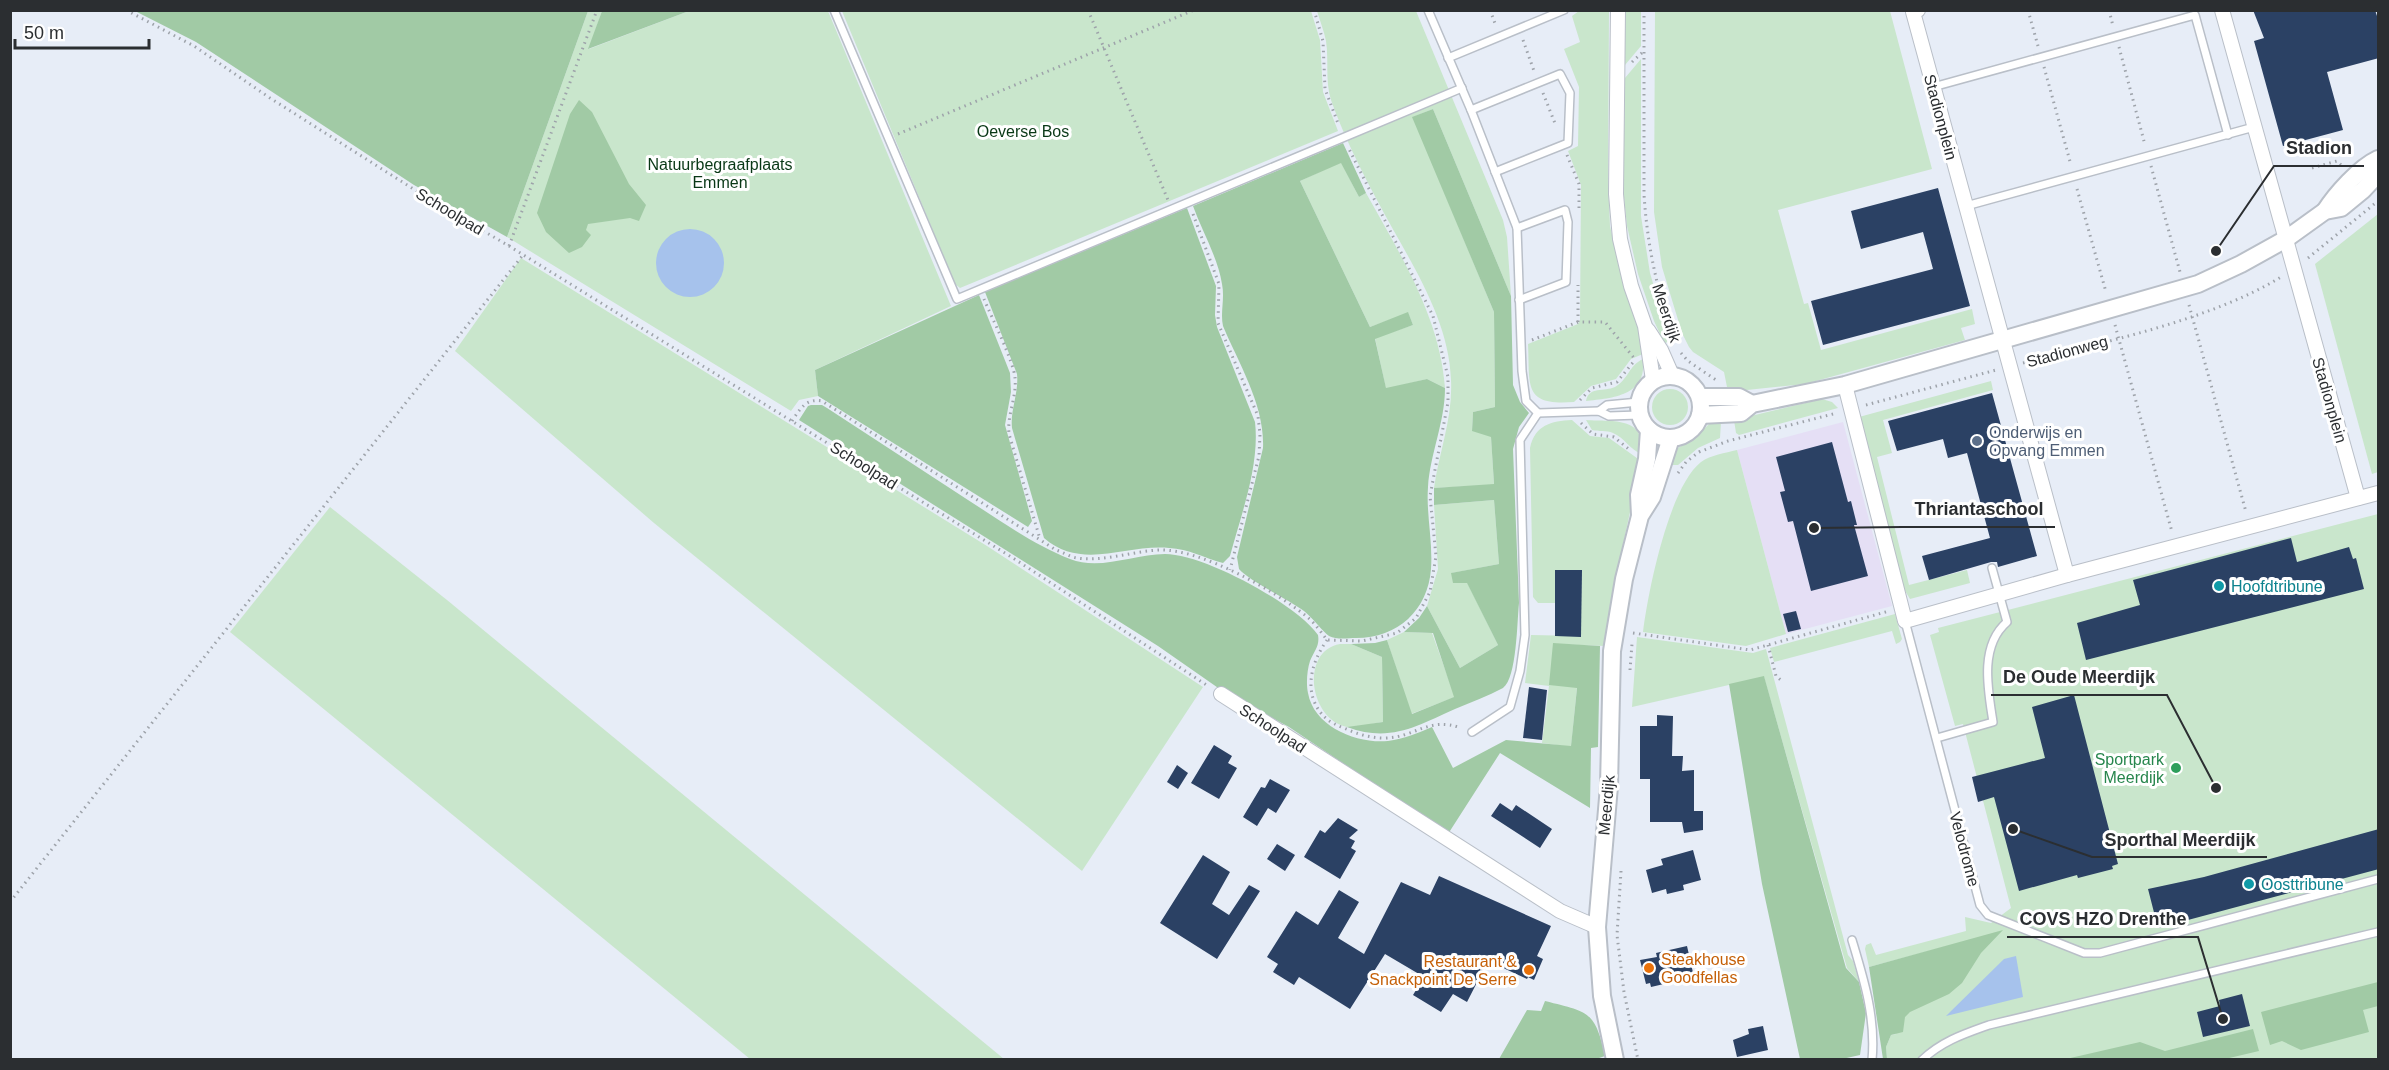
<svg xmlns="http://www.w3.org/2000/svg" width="2389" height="1070" font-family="Helvetica,sans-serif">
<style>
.education{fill:#e5dff5}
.green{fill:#c9e6cc}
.forest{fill:#a1caa5}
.water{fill:#a6c2ec}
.building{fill:#2b4164}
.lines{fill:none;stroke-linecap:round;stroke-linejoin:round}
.service-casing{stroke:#b9bfc8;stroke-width:10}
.minor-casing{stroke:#b9bfc8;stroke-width:16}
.tertiary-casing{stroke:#b9bfc8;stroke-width:20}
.path{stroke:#9ea3aa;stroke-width:3;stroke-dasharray:1.5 4.5;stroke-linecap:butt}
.service{stroke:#fff;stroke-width:7}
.minor{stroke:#fff;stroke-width:14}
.tertiary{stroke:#fff;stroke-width:16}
.service-dot{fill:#5c6f8a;stroke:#fff;stroke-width:2}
.culture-dot{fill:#0f9aa8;stroke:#fff;stroke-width:2}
.leisure-dot{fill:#2e9e5b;stroke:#fff;stroke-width:2}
.food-dot{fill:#e8710a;stroke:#fff;stroke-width:2}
.labels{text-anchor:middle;stroke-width:6;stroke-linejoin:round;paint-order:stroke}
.street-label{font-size:16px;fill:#2b2e31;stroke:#fff}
.park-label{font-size:16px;fill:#093816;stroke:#fff}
.service-label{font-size:16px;fill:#4e5e75;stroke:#fff;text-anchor:start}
.culture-label{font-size:16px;fill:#0d838f;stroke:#fff;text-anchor:start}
.leisure-label{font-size:16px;fill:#27864d;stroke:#fff;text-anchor:end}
.food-label{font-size:16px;fill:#c56008;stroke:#fff;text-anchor:start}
.leader{fill:none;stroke:#2b2e31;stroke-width:2}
.callout-dot{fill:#2b2e31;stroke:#fff;stroke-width:2}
.callout-label{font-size:18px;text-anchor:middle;font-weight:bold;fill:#2b2e31;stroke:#fff;stroke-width:6;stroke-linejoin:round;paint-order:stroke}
</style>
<rect width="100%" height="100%" fill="#e7edf7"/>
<!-- education -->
<path class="education" d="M1843,422L1892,606L1786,634L1737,450Z"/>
<!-- green -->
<g class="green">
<path d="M588,11H602L589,49L689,11H828L951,306L815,370L818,396L799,400L791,411L507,237Z"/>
<path d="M842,11H1311L1320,40L1323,92L1338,131L960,288L955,284Z"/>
<path d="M1317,11H1416L1503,220L1507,237L1511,296L1433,109L1413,117L1494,312L1495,407L1473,412L1472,430L1491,436L1494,485L1434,488C1439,452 1453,418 1451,380C1449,315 1406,256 1377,200C1360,168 1343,134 1331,100C1325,81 1329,61 1326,41C1324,31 1320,21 1317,11Z"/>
<path d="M1579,11H1609L1608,180L1610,226L1622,279L1638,328L1643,354L1631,359L1616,379L1591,386L1574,402C1523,406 1530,386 1528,344L1578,324L1580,320L1581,185L1568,151L1578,146L1579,87L1564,49L1580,42L1572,16Z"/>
<path d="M1625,11H1641V46L1625,65Z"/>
<path d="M1655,11H1890L1932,169L1778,210L1804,304L1808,303L1821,350L1972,309L1975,324L1961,328L1965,340L1805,384L1728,392L1724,372L1693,352L1689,347L1682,333L1662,267L1654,212Z"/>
<path d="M1641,59V216L1650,273L1669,338L1665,345L1654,321L1638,274L1627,226L1623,188L1625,78Z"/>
<path d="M1341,162L1359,197L1366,193C1400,254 1440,317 1445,388L1427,379L1386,389L1375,338L1413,325L1408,313L1370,327L1300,181Z"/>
<path d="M2378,214V472L2372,474L2315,264Z"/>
<path d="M521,258L987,546L1203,687L1082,871L654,523L455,351Z"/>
<path d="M1643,359C1647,396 1613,398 1586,401C1589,386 1604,392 1615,387C1628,380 1629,365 1643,359Z"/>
<path d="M1991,381L1993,390L1883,420L1892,453L1877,457L1909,585L1967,570L1970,583L1910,599L1904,589L1859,417Z"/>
<circle cx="1670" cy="407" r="18"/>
<path d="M1822,399L1832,402L1838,408L1739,435L1736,433L1734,420Z"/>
<path d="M1572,420L1590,436L1609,438L1641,461L1610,605L1605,646L1553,644L1577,687L1571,747L1542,743L1549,686L1525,683L1531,635L1581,636V570H1555V603H1538L1533,597L1530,448C1535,425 1551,421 1572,420Z"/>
<path d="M1586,420C1615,422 1645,416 1642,454C1630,450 1625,438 1613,433C1606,430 1599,432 1592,430Z"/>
<path d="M1721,422L1720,438L1698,448L1678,465H1668L1676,449L1695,438L1709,424Z"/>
<path d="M1737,450L1786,634L1746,646L1643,632C1648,592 1669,487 1701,462C1711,455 1725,453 1737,450Z"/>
<path d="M1494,500L1499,564L1452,573L1467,582L1498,645L1460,668L1427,606L1438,569L1434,505Z"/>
<path d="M330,507L447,600L1004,1059H750L230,632Z"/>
<path d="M2378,514V1059H1887L1886,1047L1891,1035L1896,1034L1893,1000L1970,940L1869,967L1865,949L1866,945L1871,943L1876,955L1966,931L1965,917L1991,923L2011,908L1963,724L1955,726L1930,635L1939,632L1938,628Z"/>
<path d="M1895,614L1902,639L1900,642L1896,644L1892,631L1774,662L1770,648Z"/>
<path d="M1404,632L1432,633L1455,697L1411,714L1387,640Z"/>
<path d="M1637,637L1753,653L1766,649L1848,955L1853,961L1859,982L1847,968L1764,677L1632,707Z"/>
<path d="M1340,644H1351L1382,657L1383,722C1373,723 1357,729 1347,727C1309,719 1300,651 1340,644Z"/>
</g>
<!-- forest -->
<g class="forest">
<path d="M135,11H588L507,237L414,185L196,42Z"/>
<path d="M602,11V10L689,11L588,49Z"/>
<path d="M579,100L592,112L629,184L646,205L639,221L630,218L588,224L586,230L591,235L582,247L569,253L546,232L537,213L570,114Z"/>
<path d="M1433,109L1511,296L1513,385L1520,402L1529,413L1519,427L1513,449L1519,603C1517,621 1517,678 1503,688C1488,696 1471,702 1455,709C1417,726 1390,743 1347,727L1383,722L1382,657L1351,644L1375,643L1387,640L1412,714L1454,697L1433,633L1404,632L1419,618L1427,606L1460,668L1498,645L1467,583H1453L1451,573L1499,564L1494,500L1434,505V488L1494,484L1491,437L1472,431L1473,412L1495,407L1494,312L1412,117Z"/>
<path d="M1343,143L1366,193L1359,197L1341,163L1300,181L1370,327L1408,312L1413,325L1375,339L1386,388L1427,379L1445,388C1445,422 1430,454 1428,487C1426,514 1433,541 1431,569C1428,610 1398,638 1356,638C1348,638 1337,640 1329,636C1323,632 1312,617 1304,611C1288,599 1249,581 1239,569L1237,557L1263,448C1265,406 1239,364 1223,326C1220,312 1225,299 1222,284C1218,258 1202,231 1193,206Z"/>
<path d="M1187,208L1216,286L1215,315L1217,327L1255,422C1260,465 1241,515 1230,556L1223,563C1204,558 1189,549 1169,548C1126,544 1082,571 1044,538L1012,428C1010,410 1019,393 1017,374L985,292Z"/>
<path d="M979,295L1010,373L1011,392L1005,425L1032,521L1028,527L818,396L815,370Z"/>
<path d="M811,405H822L827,408C874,439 921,469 968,500C1001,521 1034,545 1070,559C1100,571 1134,554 1165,554C1204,554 1296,604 1318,635C1320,646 1314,651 1310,661C1307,670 1306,684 1308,693C1314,727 1357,744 1388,741C1404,739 1418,733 1432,727L1453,768L1506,740L1571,746L1577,688L1549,685L1553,643L1600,646L1598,747L1591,748L1590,808L1500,753L1448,834L1289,727L1224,692L1158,646L799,420L808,406Z"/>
<path d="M1764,676L1846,968L1859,982L1866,1013L1860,1055L1842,1059H1800L1762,884L1729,684Z"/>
<path d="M2003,930L1981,953L1962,983L1949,994L1910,1012L1905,1017L1903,1032L1891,1035L1886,1047L1887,1059H1883L1869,967Z"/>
<path d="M2378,982V1006L2363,1010L2369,1032L2301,1050L2282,1041L2270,1045L2261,1012Z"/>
<path d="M1545,1001C1588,1012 1595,1010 1605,1056L1593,1060L1499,1059L1527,1010L1541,1011Z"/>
<path d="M2253,1029L2259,1051L2225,1059H2066L2140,1042L2165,1051Z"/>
</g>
<!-- water -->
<g class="water">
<circle cx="690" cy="263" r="34"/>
<path d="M2016,956L2023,997L1946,1016L2004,959Z"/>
</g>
<!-- building -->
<g class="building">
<path d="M2253,10H2375L2379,22V58L2327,72L2343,130L2283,146L2254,41L2264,38Z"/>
<path d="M1938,188L1970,306L1823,345L1811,301L1933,269L1923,232L1861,249L1851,211Z"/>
<path d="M1992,393L2037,556L1998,567L1997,562H1991L1929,580L1922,556L1990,538L1967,453L1948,458L1943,439L1897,451L1888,421Z"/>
<path d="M1832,442L1848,502L1851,501L1857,525H1854L1868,576L1811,591L1793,521L1788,522L1780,492L1785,491L1776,457Z"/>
<path d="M2291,538L2297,562L2349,547L2353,559L2356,558L2364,589L2086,660L2077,623L2140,605L2133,580Z"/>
<path d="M1555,570H1582L1581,637L1555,636Z"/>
<path d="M1796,611L1801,629L1788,632L1783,614Z"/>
<path d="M1529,687L1547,690L1542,740L1523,738Z"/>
<path d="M2074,695L2118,864L2112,866L2113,869L2078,878L2077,875L2019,891L1994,797L1978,802L1972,777L2045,758L2032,707Z"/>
<path d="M1657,715L1673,716L1672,756H1683L1682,771L1694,770V811H1703V830L1684,833L1682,822H1650V779H1640V726H1657Z"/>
<path d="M1214,745L1232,756L1228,763L1237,768L1219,799L1191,783Z"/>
<path d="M1177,765L1188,773L1178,789L1167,782Z"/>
<path d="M1270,779L1290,790L1276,813L1268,808L1257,826L1243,817L1261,787L1265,788Z"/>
<path d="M1500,803L1512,811L1516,805L1552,829L1540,848L1491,816Z"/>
<path d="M1338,818L1358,830L1349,838L1355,841L1351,848L1356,851L1340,879L1304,857L1320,830L1325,833Z"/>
<path d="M2379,829V869L2158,928L2148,889L2204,877Z"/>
<path d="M1277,844L1295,855L1285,871L1267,859Z"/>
<path d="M1693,850L1701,880L1683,885L1684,890L1667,894L1666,889L1652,893L1646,870L1663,865L1661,859Z"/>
<path d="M1203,855L1230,872L1212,904L1229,915L1249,885L1260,891L1217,959L1160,923Z"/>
<path d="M1439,876L1551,926L1537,956L1543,959L1534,980L1528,977L1527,979L1488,961L1467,1002L1453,994L1441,1012L1413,995L1424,977L1385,954L1350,1009L1299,977L1294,985L1273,972L1278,964L1267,957L1296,911L1318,925L1339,890L1359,902L1338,938L1364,954L1401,882L1430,895Z"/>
<path d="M1687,946L1694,977L1651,987L1650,983L1646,984L1640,960L1657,957L1656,953Z"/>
<path d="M2242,994L2250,1026L2203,1037L2197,1012L2220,1006L2219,1000Z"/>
<path d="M1763,1026L1768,1050L1737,1057L1733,1040L1749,1034L1748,1029Z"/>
</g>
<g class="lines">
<!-- service casing -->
<g class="service-casing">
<g id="service">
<path d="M834,10L957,299L1462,88"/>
<path d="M1428,10L1471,110L1517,228L1522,371L1526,401L1538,413L1599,411L1609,416L1639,415"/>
<path d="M1448,58L1564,10"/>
<path d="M1933,87L2195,15L2228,135"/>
<path d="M1471,110L1560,74L1570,93L1568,143L1495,172"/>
<path d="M1966,206L2254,127"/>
<path d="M1517,228L1565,210L1568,222L1566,282L1519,300"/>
<path d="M1599,411L1607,405L1639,402"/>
<path d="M1905,621L1980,905L1988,915L2084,953H2100L2378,879"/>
<path d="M1472,732L1510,707L1520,671L1525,635L1520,440L1538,413"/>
<path d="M1937,738L1993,722C1988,690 1979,646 2007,622L1992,568"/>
<path d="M1852,940C1864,980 1876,1018 1872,1060"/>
<path d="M1922,1060C1942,1041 1964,1034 1989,1025L2378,932"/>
</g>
</g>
<!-- minor casing -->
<g class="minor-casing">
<g id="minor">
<path d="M1618,10L1616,194L1620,239L1631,286L1645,326L1653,380"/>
<path d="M1918,10L1913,12L2067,575"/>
<path d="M2222,10L2358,498"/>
<path d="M1648,330L1661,350L1672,375"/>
<path d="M1845,385L1905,621L2067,575L2378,493"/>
<path d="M1221,694L1560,911L1597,927"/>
</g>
</g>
<!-- tertiary casing -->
<g class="tertiary-casing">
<g id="tertiary">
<path d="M2325,211C2336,194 2359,168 2378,159"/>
<circle cx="1670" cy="407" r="31"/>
<path d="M1700,397H1739L1752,404"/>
<path d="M1700,415L1741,413L1752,404L1845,385L2198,284L2241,264L2286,239L2325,211L2341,208L2363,190L2378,174"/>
<path d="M1640,515L1639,495L1647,459L1649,430"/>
<path d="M1615,1060L1602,996L1597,927L1609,786L1612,651L1624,579L1640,516L1652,497L1671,438"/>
</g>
</g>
<!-- path -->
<g class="path">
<path d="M126,10L194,46L270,98L426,197L509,246L1013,558L1208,686"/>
<path d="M1088,10L1168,200"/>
<path d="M1314,10L1323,41L1325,89L1339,126"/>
<path d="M1490,10L1496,26"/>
<path d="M1644,10V194C1647,244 1657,290 1673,337"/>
<path d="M2028,10L2038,46"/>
<path d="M2109,10L2113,26"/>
<path d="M1523,40L1534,71"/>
<path d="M2119,47L2145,145"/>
<path d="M1632,62L1644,51"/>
<path d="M2044,67L2071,165"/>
<path d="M1543,93L1556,126"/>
<path d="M898,134L1194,10"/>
<path d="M1567,155L1579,184V212"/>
<path d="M2151,166L2180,272"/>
<path d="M2312,168L2337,161L2343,167"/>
<path d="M2077,189L2106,292"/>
<path d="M1193,214L1219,284L1218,323L1258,416L1260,434L1259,456L1230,570"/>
<path d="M509,246L597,10"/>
<path d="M2308,258L2378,201"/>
<path d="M984,299C991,316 1014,362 1015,378C1017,397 1007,414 1009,434L1040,539"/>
<path d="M2189,305L2246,512"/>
<path d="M1578,322V285"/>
<path d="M2115,325L2172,532"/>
<path d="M1532,340L1578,322H1605L1634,358"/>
<path d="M1681,353L1688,361L1716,380"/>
<path d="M2023,363C2103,342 2211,320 2281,277"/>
<path d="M1580,400L1592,388L1617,382L1635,360"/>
<path d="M1866,405L1996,370"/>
<path d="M792,421C800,409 806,398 822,401L1056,550C1063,552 1070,557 1077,558C1105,562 1132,551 1160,550C1201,549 1274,590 1306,616C1314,622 1321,632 1327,640L1362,641L1397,633L1416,618L1430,592L1436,556L1430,496L1448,402V377L1433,316L1349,149"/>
<path d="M1581,423L1593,434L1614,437L1631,451"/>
<path d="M1678,473L1686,462L1699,452L1728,441L1837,413"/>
<path d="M1633,633L1750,650L1889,611"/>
<path d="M1327,640C1315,657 1306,680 1314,701C1320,716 1330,723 1344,728C1357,734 1370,738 1384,738C1415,738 1428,716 1461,728"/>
<path d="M1768,645L1776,676L1782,681"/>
<path d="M1630,670L1632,644"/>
<path d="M1621,871L1617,935L1624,992L1638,1060"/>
<path d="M10,902L523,255"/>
</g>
<!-- service -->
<use href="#service" class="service"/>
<!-- minor -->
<use href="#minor" class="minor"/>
<!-- tertiary -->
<use href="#tertiary" class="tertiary"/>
</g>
<!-- markers -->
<circle class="service-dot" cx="1977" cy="441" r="6"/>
<g class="culture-dot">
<circle cx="2219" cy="586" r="6"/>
<circle cx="2249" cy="884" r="6"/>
</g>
<circle class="leisure-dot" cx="2176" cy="768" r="6"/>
<g class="food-dot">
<circle cx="1649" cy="968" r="6"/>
<circle cx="1529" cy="970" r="6"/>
</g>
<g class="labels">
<!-- street labels -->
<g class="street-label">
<text transform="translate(1941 117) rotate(75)" y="6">Stadionplein</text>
<text transform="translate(450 211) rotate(31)" y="6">Schoolpad</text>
<text transform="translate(1667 313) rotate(72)" y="6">Meerdijk</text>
<text transform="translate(2067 351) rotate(-15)" y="6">Stadionweg</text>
<text transform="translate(2330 400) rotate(74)" y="6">Stadionplein</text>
<text transform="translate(864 465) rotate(32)" y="6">Schoolpad</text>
<text transform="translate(1273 728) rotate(33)" y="6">Schoolpad</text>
<text transform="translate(1606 805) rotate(-85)" y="6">Meerdijk</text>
<text transform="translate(1965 849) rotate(75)" y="6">Velodrome</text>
</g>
<!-- park labels -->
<g class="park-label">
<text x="1023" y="137">Oeverse Bos</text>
<text x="720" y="170">Natuurbegraafplaats<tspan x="720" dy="18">Emmen</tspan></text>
</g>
<!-- service labels -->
<g class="service-label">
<text x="1989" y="438">Onderwijs en<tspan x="1989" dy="18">Opvang Emmen</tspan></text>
</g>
<!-- culture labels -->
<g class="culture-label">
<text x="2231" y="592">Hoofdtribune</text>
<text x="2261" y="890">Oosttribune</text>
</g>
<!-- leisure labels -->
<g class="leisure-label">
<text x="2164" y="765">Sportpark<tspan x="2164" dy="18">Meerdijk</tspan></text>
</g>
<!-- food labels -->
<g class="food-label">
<text x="1661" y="965">Steakhouse<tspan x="1661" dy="18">Goodfellas</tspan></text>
<text x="1517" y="967" text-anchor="end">Restaurant &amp;<tspan x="1517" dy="18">Snackpoint De Serre</tspan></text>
</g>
</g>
<!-- callouts -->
<path class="leader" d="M2216 251L2274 166H2364M1814 528L1902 527H2055M2216 788L2167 695H1991M2013 829L2092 857H2267M2223 1019L2198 937H2007"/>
<g class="callout-dot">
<circle cx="2216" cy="251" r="6"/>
<circle cx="1814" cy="528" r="6"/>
<circle cx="2216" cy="788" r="6"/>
<circle cx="2013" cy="829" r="6"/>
<circle cx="2223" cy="1019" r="6"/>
</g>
<g class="callout-label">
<text x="2319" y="154">Stadion</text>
<text x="1979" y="515">Thriantaschool</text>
<text x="2079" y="683">De Oude Meerdijk</text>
<text x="2180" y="846">Sporthal Meerdijk</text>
<text x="2103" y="925">COVS HZO Drenthe</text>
</g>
<!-- border -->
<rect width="2389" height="1070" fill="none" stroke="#2b2e31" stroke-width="24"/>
<!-- scale -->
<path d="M15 39v9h134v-9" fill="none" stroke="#2b2e31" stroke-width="3"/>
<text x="24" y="39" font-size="18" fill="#2b2e31" stroke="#ffffff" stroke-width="4.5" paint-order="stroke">50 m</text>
</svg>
